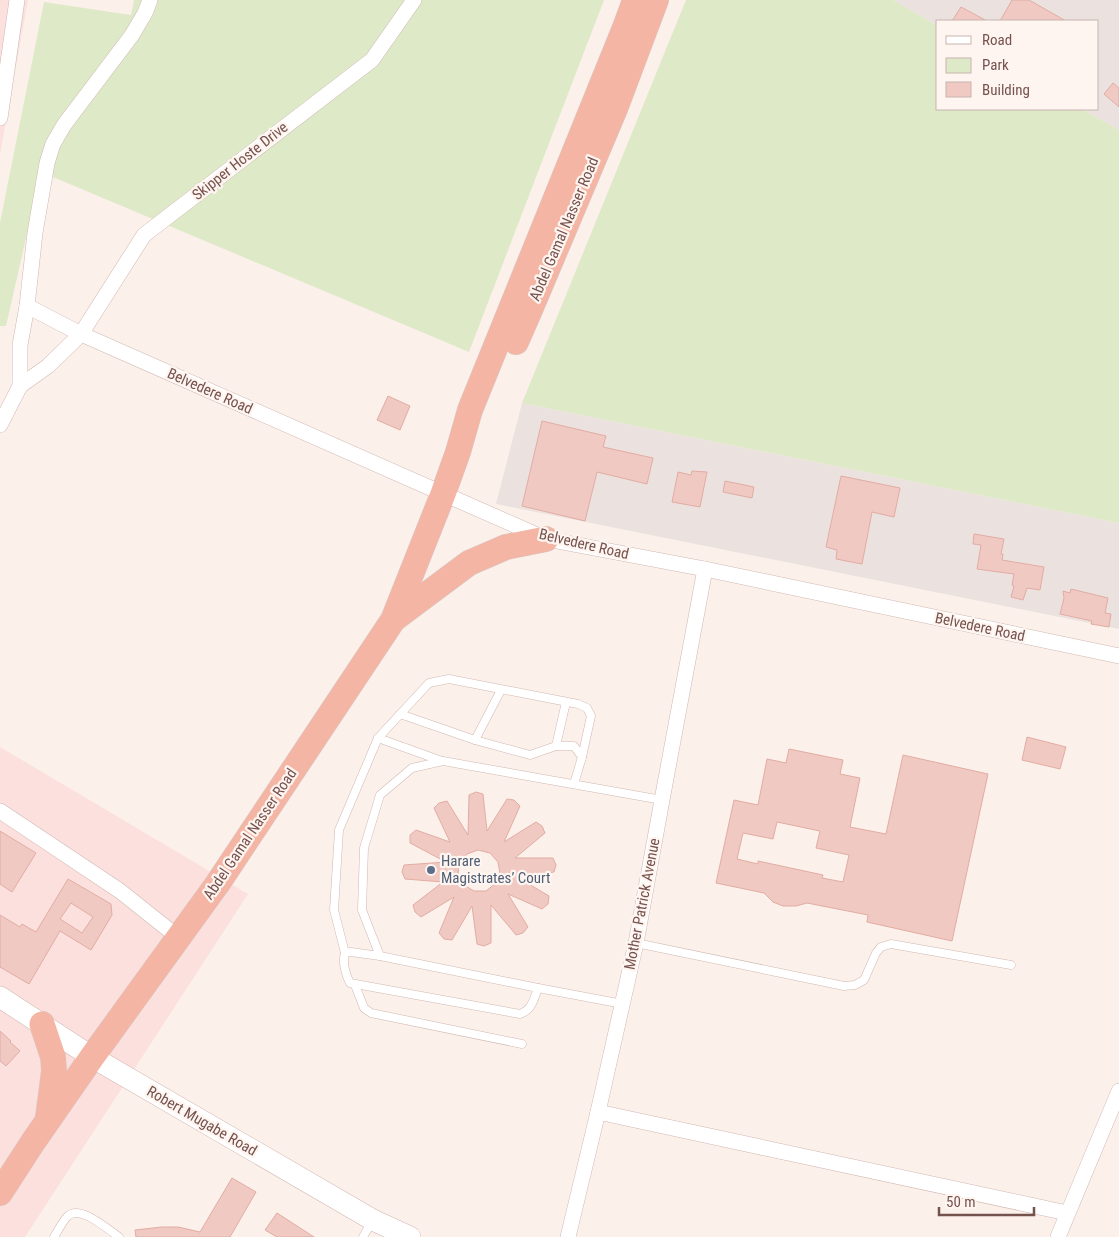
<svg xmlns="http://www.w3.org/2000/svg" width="1119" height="1237" font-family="'Roboto Condensed',sans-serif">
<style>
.commercial{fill:#fbe0de}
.industrial{fill:#ebe2df}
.green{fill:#dee9c8}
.building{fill:#f0c9c2;stroke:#e2aca3;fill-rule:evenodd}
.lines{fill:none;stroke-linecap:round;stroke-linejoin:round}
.service-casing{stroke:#d0b8b2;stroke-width:9}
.minor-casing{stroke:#d0b8b2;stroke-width:16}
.secondary-casing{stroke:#d3b7b0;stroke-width:22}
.trunk-casing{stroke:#d6cbca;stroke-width:26}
.service{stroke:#fff;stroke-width:8}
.minor{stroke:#fff;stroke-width:15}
.secondary{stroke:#fff;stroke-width:21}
.trunk{stroke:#f5b5a5;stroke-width:25}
.service-dot{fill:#5c6f8a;stroke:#fef5f0;stroke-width:2}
.labels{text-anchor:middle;stroke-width:4.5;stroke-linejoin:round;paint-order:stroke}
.street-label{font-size:15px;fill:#76524e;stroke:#fef5f0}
.service-label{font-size:15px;fill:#4e5e75;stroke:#fef5f0;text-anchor:start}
</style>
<rect width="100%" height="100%" fill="#fcf0ea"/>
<!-- commercial -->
<g class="commercial">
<path d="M0,0H28L0,154Z"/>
<path d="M0,747L248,894L25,1237H0Z"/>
</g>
<!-- industrial -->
<g class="industrial">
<path d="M893,0H1119V130L1082,109H1098V21H938V26Z"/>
<path d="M522,403L1119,523V629L496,504Z"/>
</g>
<!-- green -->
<g class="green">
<path d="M134,0H604L469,352L41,172L6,326H0V223L44,2L131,15Z"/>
<path d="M686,0H893L938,26V109H1082L1119,130V523L522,403Z"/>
</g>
<!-- building -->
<g class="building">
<path d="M1012,0H1029L1066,21H1000Z"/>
<path d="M961,7L987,21H952Z"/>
<path d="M1113,83L1119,88V107L1104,94Z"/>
<path d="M388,396L410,406L400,430L377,420Z"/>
<path d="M542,421L606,436L603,447L653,458L647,484L597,472L585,521L522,506Z"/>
<path d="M692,471L707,472L700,507L672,502L678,472L691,475Z"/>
<path d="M841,476L900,488L894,517L872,512L862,564L836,559L837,550L826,547Z"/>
<path d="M725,481L754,487L752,498L723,492Z"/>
<path d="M974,534L1004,539L1001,554H1003L1002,560L1044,567L1040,590L1027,588L1023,600L1011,597L1014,586L1012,585L1014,574L977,569L981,545L973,544Z"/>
<path d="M1071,589L1108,598L1105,613L1111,614L1109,627L1091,624L1092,621L1060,614L1064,598L1063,591L1070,593Z"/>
<path d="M1027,737L1066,747L1060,769L1022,760Z"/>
<path d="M789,749L843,760L840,774L860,778L850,827L886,834L903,755L988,774L952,941L867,922L868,915L807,903L796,906H783L773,902L764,893L716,883L734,800L758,805L767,759L786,763ZM777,822L820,831L816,848L849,855L843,882L822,878L823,875L758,861V864L737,859L743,833L773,839Z"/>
<path d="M476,792L483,794L487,831L507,799L514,800L520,806L504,842L536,822L542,826L545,833L515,858H553L556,865L554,872L517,877L549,896L548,904L542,909L508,894L528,927L523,933L516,935L491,905V943L484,946L477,944L472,906L452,940L444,939L439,933L454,897L421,917L415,912L413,905L443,882L405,879L402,872L404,865L446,862L410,843V835L416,830L450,842L434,808L439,803L447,801L468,835L469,795ZM478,850L490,853L498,862L500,873L495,884L486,891H474L464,885L458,875L459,863L467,854Z"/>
<path d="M0,831L36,853L12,892L0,884Z"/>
<path d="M68,879L111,904L112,915L91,950L60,931L29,984L0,967V915L20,927L22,924L36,932ZM71,903L93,917L82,933L60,919Z"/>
<path d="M0,1031L11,1041L10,1042L20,1051L6,1066L0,1061Z"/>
<path d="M232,1178L256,1192L230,1237H136L135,1230L162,1227H178L200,1232Z"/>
<path d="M277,1213L314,1237H277L265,1230Z"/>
</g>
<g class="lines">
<!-- service casing -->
<g class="service-casing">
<g id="service">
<path d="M400,714L475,740L530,755L556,746H574L582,757L574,784"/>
<path d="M378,738L442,761"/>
<path d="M475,740L501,690"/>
<path d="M556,746L566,702"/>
<path d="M636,943L844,986L855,985L864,980L876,953L881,947L891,944L1011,965"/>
<path d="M345,953L334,910L339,830L378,738L429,683L449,679L578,704L587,708L591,716L582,757"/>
<path d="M380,956L351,952L345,953C342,962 346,976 350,983L520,1014C532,1010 534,999 538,988"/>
<path d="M355,985L364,1008L371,1013L522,1044"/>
<path d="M623,1004L538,988L380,956L362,910L364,848L380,795L412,768L443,761L662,800"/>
<path d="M54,1237C58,1231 62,1222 67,1217C79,1203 107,1229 119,1237"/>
<path d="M363,1237L372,1221"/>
</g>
</g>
<!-- minor casing -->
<g class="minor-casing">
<g id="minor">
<path d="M150,0L145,13L132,35L64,125L53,144L47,163L35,233L27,306L81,334L546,539L705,569L1119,656"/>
<path d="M0,118L17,0"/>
<path d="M20,386V345L27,306"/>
<path d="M0,425L20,386L48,366L81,334L144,235L372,60L414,0"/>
<path d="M0,811L120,891L179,938"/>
<path d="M598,1112L1067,1213"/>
<path d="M568,1237L598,1112L636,943L662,800L705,569"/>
<path d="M1058,1237L1119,1091"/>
</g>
</g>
<!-- secondary casing -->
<g class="secondary-casing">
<path id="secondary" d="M0,997L92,1057L373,1220L410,1237"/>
</g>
<!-- trunk casing -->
<g class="trunk-casing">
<g id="trunk">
<path d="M516,342L530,310L615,109L656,0"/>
<path d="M394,619L469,563L506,547L546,539"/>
<path d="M42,1024L53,1057L54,1071L48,1117"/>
<path d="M0,1193L33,1142L92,1057L218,883L393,620L443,494L458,452L470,410L626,25L635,0"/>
</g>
</g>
<!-- service -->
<use href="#service" class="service"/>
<!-- minor -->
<use href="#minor" class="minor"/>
<!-- secondary -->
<use href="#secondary" class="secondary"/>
<!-- trunk -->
<use href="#trunk" class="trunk"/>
</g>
<!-- markers -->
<circle class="service-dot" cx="431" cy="870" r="5"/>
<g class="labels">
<!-- street labels -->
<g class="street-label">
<text transform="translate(240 161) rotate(-38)" y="5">Skipper Hoste Drive</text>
<text transform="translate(564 229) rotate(-67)" y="5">Abdel Gamal Nasser Road</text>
<text transform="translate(210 391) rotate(24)" y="5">Belvedere Road</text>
<text transform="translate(584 544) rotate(13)" y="5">Belvedere Road</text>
<text transform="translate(980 627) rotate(12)" y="5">Belvedere Road</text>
<text transform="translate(250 834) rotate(-56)" y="5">Abdel Gamal Nasser Road</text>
<text transform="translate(642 904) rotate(-79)" y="5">Mother Patrick Avenue</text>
<text transform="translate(202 1121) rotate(30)" y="5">Robert Mugabe Road</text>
</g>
<!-- service labels -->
<g class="service-label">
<text x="441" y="866">Harare<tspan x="441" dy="17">Magistrates’ Court</tspan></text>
</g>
</g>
<!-- legend -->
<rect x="936" y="20" width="162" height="90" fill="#fef5f0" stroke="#c8b4af"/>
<rect x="946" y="36" width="25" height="8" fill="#ffffff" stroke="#c8b4af"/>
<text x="982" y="45" font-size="15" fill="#76524e">Road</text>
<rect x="946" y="58" width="25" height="15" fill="#dee9c8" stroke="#c8b4af"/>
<text x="982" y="70" font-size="15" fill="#76524e">Park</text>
<rect x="946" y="82" width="25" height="15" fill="#f0c9c2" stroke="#c8b4af"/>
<text x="982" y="95" font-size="15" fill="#76524e">Building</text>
<!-- scale -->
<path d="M939 1207v8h95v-8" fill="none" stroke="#76524e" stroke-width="2.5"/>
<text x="946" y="1207" font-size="15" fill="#76524e" stroke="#fef5f0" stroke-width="4" paint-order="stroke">50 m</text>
</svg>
